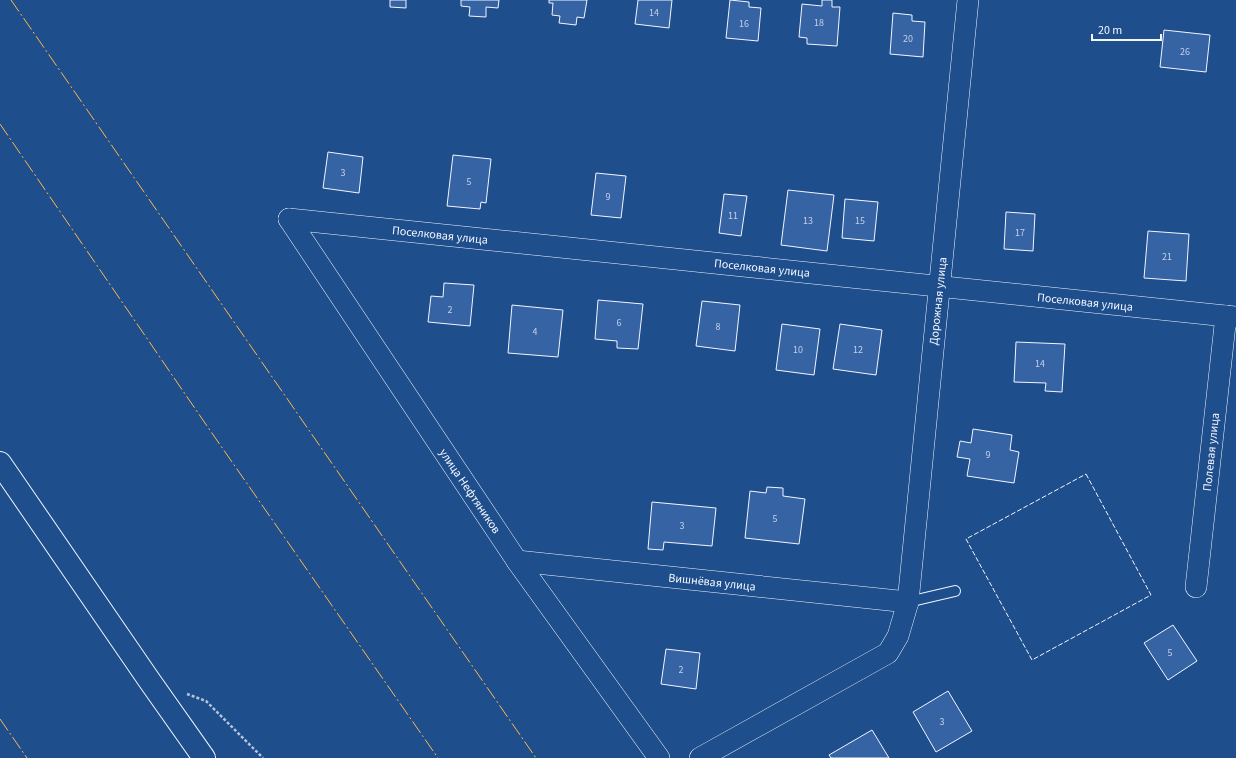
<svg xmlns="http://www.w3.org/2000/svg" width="1236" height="758" font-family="'Source Sans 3',sans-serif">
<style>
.building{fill:#3563a3;stroke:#f2f6ff}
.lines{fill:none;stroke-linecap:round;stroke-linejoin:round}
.lane-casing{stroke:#f2f6ff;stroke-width:12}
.street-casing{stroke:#f2f6ff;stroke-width:22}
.secondary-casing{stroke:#f2f6ff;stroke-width:24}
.path{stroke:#b3c4dc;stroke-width:2.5;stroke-dasharray:3 2;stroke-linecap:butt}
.lane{stroke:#1f4e8c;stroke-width:10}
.street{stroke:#1f4e8c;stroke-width:21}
.secondary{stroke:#1f4e8c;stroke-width:22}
.fence{stroke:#f2f6ff;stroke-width:1;stroke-dasharray:5 2;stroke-linecap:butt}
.power{stroke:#ffb74d;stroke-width:1;stroke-dasharray:14 3 2 3;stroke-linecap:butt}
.labels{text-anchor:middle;stroke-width:3;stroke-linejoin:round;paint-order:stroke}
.number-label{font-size:10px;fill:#c3d1e8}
.street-label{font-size:12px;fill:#f2f6ff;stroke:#1f4e8c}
</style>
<rect width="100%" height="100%" fill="#1f4e8c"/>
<!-- building -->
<g class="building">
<path d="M390,0H406V8L390,7Z"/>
<path d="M461,0H499L498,8L486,7V17L469,16L470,7L461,6Z"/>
<path d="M549,0H587L584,18L577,17L576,25L559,23L560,16L552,15L553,3H549Z"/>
<path d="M638,0H672L669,28L635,24Z"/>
<path d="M730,0L749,2V7L761,8L758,41L726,38Z"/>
<path d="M822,0H832V7H840L837,46L807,44V38L799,37L802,4L822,6Z"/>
<path d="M893,13L912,15V21L925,22L923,57L890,54Z"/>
<path d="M1164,30L1210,35L1206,72L1160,67Z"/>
<path d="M328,152L363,157L359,193L323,188Z"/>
<path d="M453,155L491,159L486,203L481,202L480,209L447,206Z"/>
<path d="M596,173L626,176L621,218L591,215Z"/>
<path d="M788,190L834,195L827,251L781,245Z"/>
<path d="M724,194L747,196L741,236L719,233Z"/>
<path d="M845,199L878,202L874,241L842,238Z"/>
<path d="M1006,212L1035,214L1033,251L1004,249Z"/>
<path d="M1148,231L1189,234L1186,281L1144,278Z"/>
<path d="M444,283L474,285L470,326L428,322L431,296L443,297Z"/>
<path d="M598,300L643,304L638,349L617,348V341L595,339Z"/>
<path d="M702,301L740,305L735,351L696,346Z"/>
<path d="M512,305L563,310L558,357L508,353Z"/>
<path d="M782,324L820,329L814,375L776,370Z"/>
<path d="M840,324L882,330L876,375L833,369Z"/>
<path d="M1016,342L1065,344L1062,392L1045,391L1046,383L1014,382Z"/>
<path d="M973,429L1012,435L1010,450L1019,452L1014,483L967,476L970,459L957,457L960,441L971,443Z"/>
<path d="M767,487L783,488V496L805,499L799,544L745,538L750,491L766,493Z"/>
<path d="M652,502L716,508L712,546L664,542L663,550L648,549Z"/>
<path d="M1173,625L1197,661L1168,680L1144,643Z"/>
<path d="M666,649L700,653L696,689L661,684Z"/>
<path d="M948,691L972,731L936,752L913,712Z"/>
<path d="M872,730L889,758H831L829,755Z"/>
</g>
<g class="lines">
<!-- lane casing -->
<g class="lane-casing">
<path id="lane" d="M908,602L955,591"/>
</g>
<!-- street casing -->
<g class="street-casing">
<g id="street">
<path d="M289,219L1236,317"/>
<path d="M289,219L517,561L659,758"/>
<path d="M517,561L908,602"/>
<path d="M1196,587L1226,316"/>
<path d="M700,758L888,653L898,636L908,602L968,0"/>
</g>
</g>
<!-- secondary casing -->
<g class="secondary-casing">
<path id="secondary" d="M0,463L149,680L204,758"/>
</g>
<!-- path -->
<path class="path" d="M187,694L206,701L263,758"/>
<!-- lane -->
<use href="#lane" class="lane"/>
<!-- street -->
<use href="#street" class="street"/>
<!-- secondary -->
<use href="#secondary" class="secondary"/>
<!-- fence -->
<path class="fence" d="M1086,474L1151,595L1032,660L966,539Z"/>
<!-- power -->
<g class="power">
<path d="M11,0L536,758"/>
<path d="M0,124L207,426L438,758"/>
<path d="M0,719L27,758"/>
</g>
</g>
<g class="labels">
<!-- number labels -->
<g class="number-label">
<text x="654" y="16">14</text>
<text x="819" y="26">18</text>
<text x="744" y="27">16</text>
<text x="908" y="42">20</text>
<text x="1185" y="55">26</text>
<text x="343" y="176">3</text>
<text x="469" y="185">5</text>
<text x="608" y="200">9</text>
<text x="733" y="219">11</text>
<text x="808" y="224">13</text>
<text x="860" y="224">15</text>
<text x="1020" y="236">17</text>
<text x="1167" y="260">21</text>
<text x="450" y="313">2</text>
<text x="619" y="326">6</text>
<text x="718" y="330">8</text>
<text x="535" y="335">4</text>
<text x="798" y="353">10</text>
<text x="858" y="353">12</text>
<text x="1040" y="367">14</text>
<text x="988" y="458">9</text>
<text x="775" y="522">5</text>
<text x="682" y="529">3</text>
<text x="1170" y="656">5</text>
<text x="681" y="673">2</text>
<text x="942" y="725">3</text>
</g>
<!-- street labels -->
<g class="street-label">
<text transform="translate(440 235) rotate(6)" y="4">Поселковая улица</text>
<text transform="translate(762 268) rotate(6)" y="4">Поселковая улица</text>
<text transform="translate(938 301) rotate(-84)" y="4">Дорожная улица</text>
<text transform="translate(1085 302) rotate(6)" y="4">Поселковая улица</text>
<text transform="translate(1211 452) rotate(-84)" y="4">Полевая улица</text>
<text transform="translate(470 491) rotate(56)" y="4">улица Нефтяников</text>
<text transform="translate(712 582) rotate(6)" y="4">Вишнёвая улица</text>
</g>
</g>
<!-- scale -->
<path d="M1092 34v6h69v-6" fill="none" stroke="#f2f6ff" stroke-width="2"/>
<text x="1098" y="34" font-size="12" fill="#f2f6ff" stroke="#1f4e8c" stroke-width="3" paint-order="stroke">20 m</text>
</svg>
